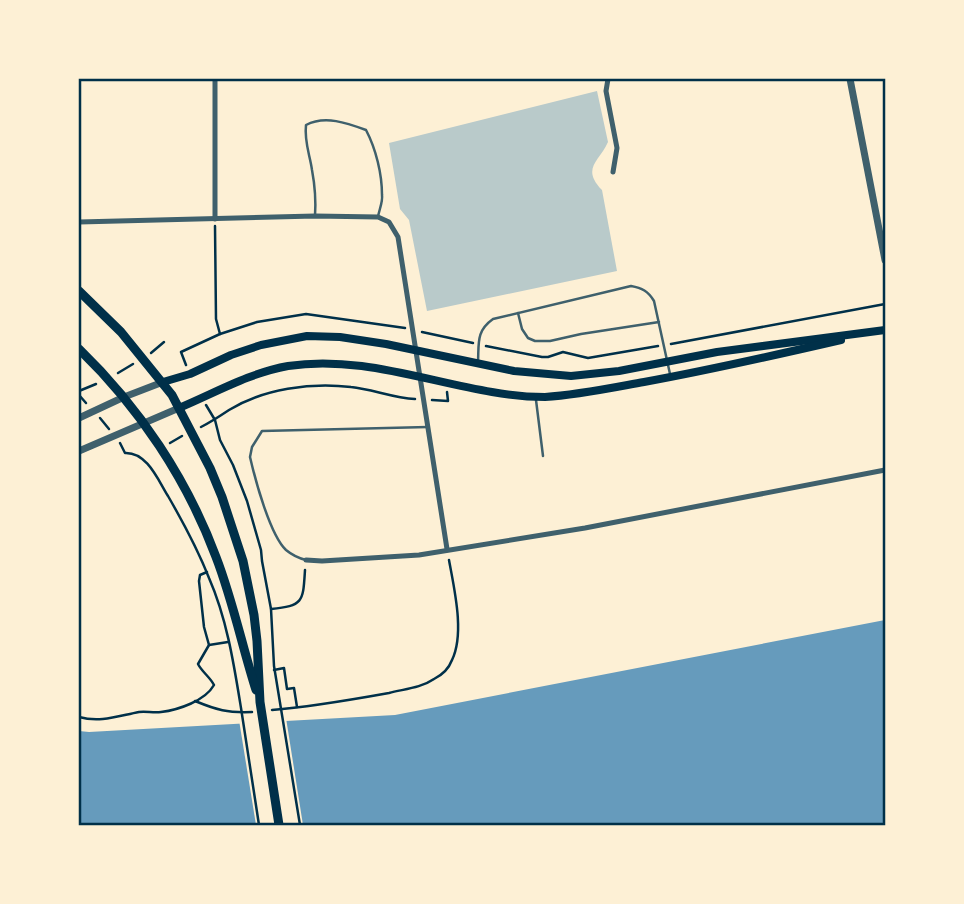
<svg xmlns="http://www.w3.org/2000/svg" width="964" height="904" font-family="'PT Sans Narrow',sans-serif">
<style>
.green{fill:#b9caca}
.water{fill:#669bbc}
.pier{fill:#fdf0d5}
.lines{fill:none;stroke-linecap:round;stroke-linejoin:round}
.path{stroke:#003049;stroke-width:2.5}
.service{stroke:#3f606c;stroke-width:2.5}
.minor{stroke:#3f606c;stroke-width:5}
.tertiary{stroke:#3f606c;stroke-width:7}
.secondary{stroke:#003049;stroke-width:8}
.trunk{stroke:#003049;stroke-width:9}
.neatline{fill:none;stroke:#003049;stroke-width:2.5}
</style>
<rect width="100%" height="100%" fill="#fdf0d5"/>
<!-- green -->
<path class="green" d="M597,91L608,142C599,162 581,168 602,190L617,271L427,311L409,220L400,209L389,143Z"/>
<!-- water -->
<path class="water" d="M885,620V825H79V731L89,732L395,715Z"/>
<!-- pier -->
<path class="pier" d="M286,718L303,825H256L239,720Z"/>
<g class="lines">
<!-- path -->
<g class="path">
<path d="M215,226L216,319L220,334"/>
<path d="M422,332L473,343"/>
<path d="M671,344L885,304"/>
<path d="M486,346L542,357H548L563,352L588,358L658,346"/>
<path d="M151,353L164,342"/>
<path d="M186,365L181,352L220,334L257,322L306,314L405,328"/>
<path d="M118,373L133,364"/>
<path d="M79,391L96,384"/>
<path d="M79,395L86,403"/>
<path d="M432,400L448,401L447,392"/>
<path d="M206,405L215,420L220,440L233,465L247,501L261,550L262,561L271,609L274,666L300,825"/>
<path d="M100,418L109,429"/>
<path d="M201,427C211,422 220,416 229,410C263,389 311,382 351,387C372,389 393,398 415,399"/>
<path d="M120,443L125,453C147,452 158,480 168,496C183,522 198,550 209,578C227,619 234,665 241,708C247,747 253,786 259,825"/>
<path d="M170,443L182,436"/>
<path d="M271,609C304,606 303,601 305,570"/>
<path d="M209,645L228,642"/>
<path d="M274,670L284,668L287,689L294,688L297,707"/>
<path d="M195,701C217,710 227,713 252,712"/>
<path d="M272,710C311,707 350,700 389,693C404,689 421,688 434,679C442,675 449,668 452,660C465,633 454,588 449,560"/>
<path d="M79,717C100,723 118,716 139,712C146,711 153,713 161,712C178,710 205,701 214,685C210,677 202,672 198,664L209,645L204,627L199,581L200,575L207,572"/>
</g>
<!-- service -->
<g class="service">
<path d="M315,216C316,201 315,186 312,170C310,155 304,142 306,125C325,115 347,123 366,130C376,149 382,174 382,195C383,202 379,210 378,217"/>
<path d="M518,313L522,329L528,338L535,341H550L581,334L659,322"/>
<path d="M478,362C479,343 476,331 493,319L631,286C642,288 648,291 654,301L670,374"/>
<path d="M536,400L543,456"/>
<path d="M306,560C298,558 292,555 286,550C270,535 255,479 250,457L252,447L262,431L428,427"/>
</g>
<!-- minor -->
<g class="minor">
<path d="M215,79V219"/>
<path d="M608,79L606,91L617,148L613,172"/>
<path d="M79,222L315,216L378,217L389,222L398,237L447,549"/>
<path d="M306,560L322,561L419,555L585,528L885,470"/>
</g>
<!-- tertiary -->
<g class="tertiary">
<path d="M850,79L885,260"/>
<path d="M79,418L124,397L163,382"/>
<path d="M79,451L179,408"/>
</g>
<!-- secondary -->
<g class="secondary">
<path d="M163,382L190,374L231,355L261,345L307,336L340,337L386,344L514,371L571,376L619,371L717,352L885,330"/>
<path d="M179,408C215,393 249,373 288,366C357,355 425,381 492,392C509,395 527,397 545,397C578,395 611,388 644,382C710,370 776,355 841,340"/>
</g>
<!-- trunk -->
<g class="trunk">
<path d="M79,291L121,332L172,395L210,468L222,497L243,561L254,615L257,641L260,702L279,825"/>
<path d="M79,349C139,407 187,479 216,557C233,601 242,646 256,690"/>
</g>
</g>
<!-- border -->
<rect width="964" height="904" fill="none" stroke="#fdf0d5" stroke-width="161"/>
<rect x="80" y="80" width="804" height="744" class="neatline"/>
</svg>
